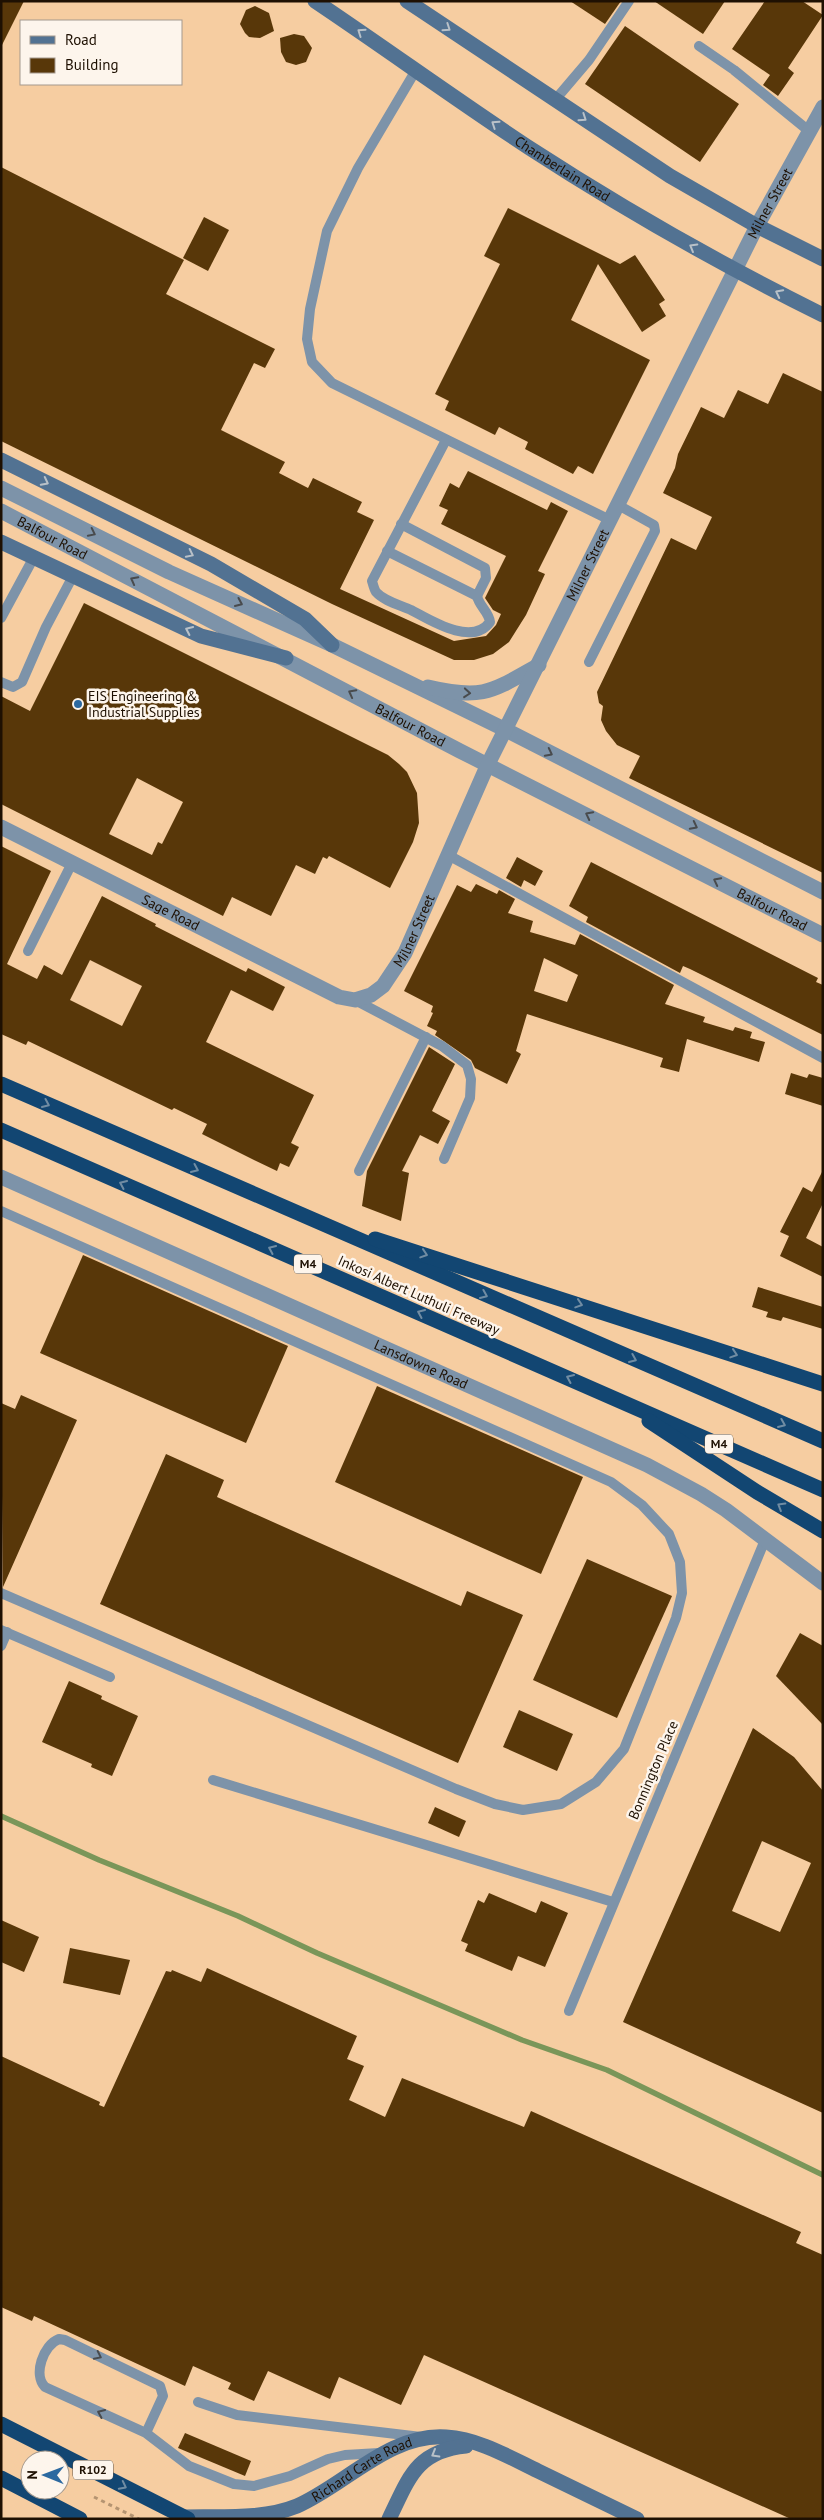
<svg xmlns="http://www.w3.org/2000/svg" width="824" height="2520" font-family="'PT Sans',sans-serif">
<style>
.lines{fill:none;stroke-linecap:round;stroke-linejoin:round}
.stream{stroke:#7a9659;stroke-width:5.5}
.building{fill:#583709;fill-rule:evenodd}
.path{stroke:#b59471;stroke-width:3;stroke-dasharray:4 4;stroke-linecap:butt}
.lane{stroke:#7d93a9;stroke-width:10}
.street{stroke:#7d93a9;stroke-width:15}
.secondary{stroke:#527292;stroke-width:15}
.highway{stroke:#124672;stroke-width:15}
.oneway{stroke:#b9c1c8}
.oneway2{stroke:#494b4d}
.oneway3{stroke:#708ca3}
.poi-dot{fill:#2c69a0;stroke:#fdf5ec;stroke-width:2}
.labels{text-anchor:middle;stroke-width:5;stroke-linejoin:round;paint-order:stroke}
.shield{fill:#fdf5ec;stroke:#615548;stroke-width:1}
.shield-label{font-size:12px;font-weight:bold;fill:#1e1002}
.street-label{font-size:14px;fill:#1e1002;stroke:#fdf5ec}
.poi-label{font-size:14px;fill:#1e1002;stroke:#fdf5ec;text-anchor:start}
</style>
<rect width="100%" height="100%" fill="#f6cda1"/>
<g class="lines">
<!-- stream -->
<path class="stream" d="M1,1816L99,1860L238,1916L317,1953L522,2040L607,2070L823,2175"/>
</g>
<!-- building -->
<g class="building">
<path d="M1,1H24L1,47Z"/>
<path d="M570,1H621L605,24Z"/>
<path d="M654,1H725L703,34Z"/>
<path d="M765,1H802L823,15L788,68L794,73L778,96L763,85L770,75L732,49Z"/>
<path d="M255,6L269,13L274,31L260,38L249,37L245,33L240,24L246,10Z"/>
<path d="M625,26L739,104L700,162L585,84Z"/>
<path d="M294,34L304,36L312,48L306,62L296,65L286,62L281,52L280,38Z"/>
<path d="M1,167L184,260L166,294L275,349L265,368L254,363L221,430L285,462L279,473L308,488L313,478L362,502L357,512L374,520L340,589L454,641L486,636L496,625L501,614L493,610L485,598L506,556L441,524L448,510L439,506L450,483L459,488L468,471L547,510L551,502L568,511L538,571L545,574L526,615L509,642L493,654L474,660H454L332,604L1,441Z"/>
<path d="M508,208L620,264L635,255L665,300L659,304L666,316L642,332L598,264L571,320L650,360L593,474L578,466L573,474L525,449L528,442L499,427L495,435L445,410L449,401L435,394L500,264L484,256Z"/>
<path d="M204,217L229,230L208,271L183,258Z"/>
<path d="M783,373L823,392V873L629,778L640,756L617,745L606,731L601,720L603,706L599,703L597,692L671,538L696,550L712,517L663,493L675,468L678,454L701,407L724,418L738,390L768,404Z"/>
<path d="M84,603L388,755L399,764L407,772L417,793L419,823L413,842L390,888L329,856L327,859L323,857L315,874L296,865L271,916L232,897L223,916L1,804V696L30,711ZM137,778L183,802L162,844L158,842L152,855L109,834Z"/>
<path d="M1,846L51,871L7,964L37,979L44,965L62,975L102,896L156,924L155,926L246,972L248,968L285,987L273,1011L231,990L206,1042L314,1095L291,1143L299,1147L289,1167L280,1163L277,1171L254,1160L202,1134L207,1124L174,1108L172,1110L28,1041L26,1045L1,1034ZM90,960L142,986L122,1026L70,1000Z"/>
<path d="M517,857L543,871L535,886L524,880L521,887L506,878Z"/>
<path d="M591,862L818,978L816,982L823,985V1035L690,969L683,966L680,973L586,922L588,917L569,906Z"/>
<path d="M476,884L497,894L499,890L515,899L508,913L533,921L530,932L575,945L580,934L674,985L665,1004L705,1017L703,1022L733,1031L735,1027L752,1032L750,1038L765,1042L759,1062L687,1039L679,1072L660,1067L663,1058L527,1014L516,1051L521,1054L507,1084L475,1068L471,1060L435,1035L437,1031L427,1026L433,1013L431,1012L433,1006L404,991L457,885L471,892ZM544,958L578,975L567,1002L534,991Z"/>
<path d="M429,1047L455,1064L432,1111L450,1121L438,1144L420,1135L402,1171L409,1173L401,1221L362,1206L367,1171Z"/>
<path d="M791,1073L807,1078L809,1074L823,1078V1106L785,1094Z"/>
<path d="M823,1170V1203L806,1238L823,1247V1277L780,1256L789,1236L780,1232L803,1187L812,1192Z"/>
<path d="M83,1255L288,1346L246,1443L40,1353Z"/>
<path d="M758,1287L823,1307V1329L783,1317L781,1321L766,1317L768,1312L752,1307Z"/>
<path d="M377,1386L583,1477L541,1574L335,1482Z"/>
<path d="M21,1395L77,1420L3,1587L1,1403L15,1409Z"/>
<path d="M166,1454L224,1480L217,1497L461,1606L467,1591L523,1615L458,1763L100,1604Z"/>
<path d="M587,1559L672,1596L617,1718L533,1680Z"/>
<path d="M800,1633L823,1646V1725L776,1676Z"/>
<path d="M69,1681L102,1696L101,1699L138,1716L112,1776L91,1767L92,1764L42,1742Z"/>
<path d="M519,1710L573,1734L557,1771L503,1747Z"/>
<path d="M753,1728L794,1757L823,1791V2113L623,2022ZM762,1841L811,1863L780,1932L732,1911Z"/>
<path d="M435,1807L466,1821L459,1837L428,1823Z"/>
<path d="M489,1893L536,1913L541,1901L568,1913L545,1967L518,1956L512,1971L465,1951L468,1944L461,1941L478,1900L484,1903Z"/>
<path d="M1,1920L39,1937L24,1972L1,1962Z"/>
<path d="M70,1948L130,1960L120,1995L63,1983Z"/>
<path d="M207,1968L357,2036L347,2059L364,2066L349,2100L385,2117L402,2078L524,2127L531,2111L801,2232L796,2243L823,2255V2519H791L424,2355L401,2405L339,2377L330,2399L268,2371L254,2401L228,2389L231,2383L193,2366L185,2386L34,2316L32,2321L1,2307V2056L100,2102L99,2105L104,2107L166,1971L171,1972L172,1970L201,1982Z"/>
<path d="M185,2433L251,2461L245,2476L178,2448Z"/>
</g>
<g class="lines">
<!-- path -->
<path class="path" d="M94,2497L139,2519"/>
<!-- lane -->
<g class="lane">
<path d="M699,46L734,70L809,131"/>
<path d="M416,70L358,168L327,231L310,309L307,339L312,362L332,383L610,520"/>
<path d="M555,100L589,60L629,1"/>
<path d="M446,440L372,581C373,584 374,589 376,592C384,601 400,605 411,610C430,620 472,647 490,622C489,612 479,606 477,596"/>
<path d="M387,551L477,596L486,578L485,568L401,524"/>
<path d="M1,618L34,557"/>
<path d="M589,662L655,531L654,525L618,505"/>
<path d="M1,682L13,687L22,682L46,627L73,576"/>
<path d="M448,855L823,1058"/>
<path d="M28,951L72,863"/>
<path d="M355,1000L442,1046L467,1065L471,1079L470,1098L444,1159"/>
<path d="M359,1171L426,1037"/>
<path d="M1,1211L611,1482L642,1505L669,1534L680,1562L682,1593L676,1618L624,1749L596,1782L561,1804L523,1810L495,1804L456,1789L1,1593"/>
<path d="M1,1630L110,1677"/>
<path d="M1,1646L7,1632"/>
<path d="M213,1780L613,1902"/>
<path d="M569,2011L765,1540"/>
<path d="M198,2402L237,2415L421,2437"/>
<path d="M146,2433L163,2396L160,2386L65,2340L59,2339C43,2345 33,2375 45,2387L146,2433L189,2466L234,2484L254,2486L290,2476L328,2459L345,2455L379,2453"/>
</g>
<!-- street -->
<g class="street">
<path d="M1,488L169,572L332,645L506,730L823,892"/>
<path id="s1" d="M1,511L460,751L823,935"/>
<path d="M428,687C483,700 491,692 539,665"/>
<path id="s2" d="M1,827L339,997L355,1000L371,995L383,986L405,953L488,764L757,226L823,107"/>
<path id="s3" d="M1,1177L647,1465L701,1494L726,1510L823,1583"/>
</g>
<!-- secondary -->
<g class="secondary">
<path id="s4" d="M315,1C388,50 458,101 531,149C625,210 722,265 823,315"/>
<path d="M407,1L670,176L757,226L823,259"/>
<path d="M1,460L211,564L305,619L332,645"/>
<path d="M1,542L201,636L286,658"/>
<path id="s5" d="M184,2517C220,2516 263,2520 297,2506C345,2485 390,2433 446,2437C479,2439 509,2457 538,2471C571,2487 604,2503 637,2519"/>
<path d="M389,2519C409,2478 416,2451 466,2446"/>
</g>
<!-- highway -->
<g class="highway">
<path d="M1,1084L823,1441"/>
<path d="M1,1130L823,1490"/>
<path d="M375,1239L823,1384"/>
<path d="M649,1421L757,1492L823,1531"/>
<path d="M1,2424L188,2519"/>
<path d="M1,2478L80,2519"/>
</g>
</g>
<!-- one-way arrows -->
<defs><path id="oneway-chevron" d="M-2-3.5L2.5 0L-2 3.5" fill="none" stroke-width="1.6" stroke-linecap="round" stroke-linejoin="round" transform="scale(1.25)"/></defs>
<g class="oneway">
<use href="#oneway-chevron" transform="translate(447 28) rotate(34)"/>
<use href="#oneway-chevron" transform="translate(361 32) rotate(-145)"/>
<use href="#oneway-chevron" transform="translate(583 118) rotate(34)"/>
<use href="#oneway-chevron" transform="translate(495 124) rotate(-146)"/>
<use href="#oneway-chevron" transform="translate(693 247) rotate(-150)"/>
<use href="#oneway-chevron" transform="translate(779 293) rotate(-153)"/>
<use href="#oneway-chevron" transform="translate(45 482) rotate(27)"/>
<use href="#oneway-chevron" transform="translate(190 554) rotate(26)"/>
<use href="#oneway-chevron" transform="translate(189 630) rotate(-155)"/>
<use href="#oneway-chevron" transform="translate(435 2454) rotate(150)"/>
</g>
<g class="oneway2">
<use href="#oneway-chevron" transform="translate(92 533) rotate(26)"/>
<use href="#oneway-chevron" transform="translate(134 580) rotate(-152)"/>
<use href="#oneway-chevron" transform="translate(239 603) rotate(24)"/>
<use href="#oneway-chevron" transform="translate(352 693) rotate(-152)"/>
<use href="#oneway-chevron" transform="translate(467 693) rotate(5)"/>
<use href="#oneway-chevron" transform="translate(549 753) rotate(27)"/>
<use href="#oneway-chevron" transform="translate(589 815) rotate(-153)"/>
<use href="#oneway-chevron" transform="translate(694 826) rotate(27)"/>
<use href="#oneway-chevron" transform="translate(717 881) rotate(-153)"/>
<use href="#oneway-chevron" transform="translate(98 2356) rotate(26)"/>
<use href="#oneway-chevron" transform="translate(101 2413) rotate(-156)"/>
</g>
<g class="oneway3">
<use href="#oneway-chevron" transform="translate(46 1104) rotate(24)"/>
<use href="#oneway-chevron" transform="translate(195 1169) rotate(24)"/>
<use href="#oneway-chevron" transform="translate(123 1184) rotate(-156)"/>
<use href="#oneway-chevron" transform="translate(272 1249) rotate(-156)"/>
<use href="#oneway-chevron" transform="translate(424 1254) rotate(18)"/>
<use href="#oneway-chevron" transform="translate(484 1295) rotate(23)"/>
<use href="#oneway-chevron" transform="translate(579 1304) rotate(18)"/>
<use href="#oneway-chevron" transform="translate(421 1313) rotate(-156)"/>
<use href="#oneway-chevron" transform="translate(734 1354) rotate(18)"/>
<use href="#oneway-chevron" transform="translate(633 1359) rotate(23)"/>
<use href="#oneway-chevron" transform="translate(570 1378) rotate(-156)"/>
<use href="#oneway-chevron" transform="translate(782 1424) rotate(23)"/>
<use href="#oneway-chevron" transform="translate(781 1506) rotate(-149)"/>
<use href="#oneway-chevron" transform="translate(123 2486) rotate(27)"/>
</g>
<!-- markers -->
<circle class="poi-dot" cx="78" cy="704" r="5"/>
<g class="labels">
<!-- shield labels -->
<g class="shield">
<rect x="294" y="1254.5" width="28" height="19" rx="4"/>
<rect x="705" y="1434.5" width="28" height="19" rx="4"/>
<rect x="73" y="2460.5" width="40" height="19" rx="4"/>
</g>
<g class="shield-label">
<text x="308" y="1268">M4</text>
<text x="719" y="1448">M4</text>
<text x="93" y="2474">R102</text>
</g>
<!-- street labels -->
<g class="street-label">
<text dy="5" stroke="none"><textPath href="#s4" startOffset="299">Chamberlain Road</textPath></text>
<text dy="5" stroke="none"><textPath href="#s2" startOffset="1300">Milner Street</textPath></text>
<text dy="5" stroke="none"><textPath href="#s1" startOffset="58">Balfour Road</textPath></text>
<text dy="5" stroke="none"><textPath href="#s2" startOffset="895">Milner Street</textPath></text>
<text dy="5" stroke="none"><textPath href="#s1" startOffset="462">Balfour Road</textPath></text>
<text dy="5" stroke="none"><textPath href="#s1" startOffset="868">Balfour Road</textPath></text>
<text dy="5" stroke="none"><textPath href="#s2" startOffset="190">Sage Road</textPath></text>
<text dy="5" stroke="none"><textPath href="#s2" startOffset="490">Milner Street</textPath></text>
<text transform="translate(419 1295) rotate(24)" y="5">Inkosi Albert Luthuli Freeway</text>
<text dy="5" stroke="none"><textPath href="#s3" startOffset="460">Lansdowne Road</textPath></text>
<text transform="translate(653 1770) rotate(-67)" y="5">Bonnington Place</text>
<text dy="5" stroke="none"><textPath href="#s5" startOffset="189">Richard Carte Road</textPath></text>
</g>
<!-- poi labels -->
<g class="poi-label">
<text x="88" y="701">EIS Engineering &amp;<tspan x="88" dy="16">Industrial Supplies</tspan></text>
</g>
</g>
<!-- border -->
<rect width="824" height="2520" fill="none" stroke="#1e1002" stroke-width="5"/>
<!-- legend -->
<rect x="20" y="20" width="162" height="65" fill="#fdf5ec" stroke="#a4998e"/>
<rect x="30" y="36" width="25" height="8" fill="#527292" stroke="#a4998e"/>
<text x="65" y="45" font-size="15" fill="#1e1002">Road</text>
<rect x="30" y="58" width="25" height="15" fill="#583709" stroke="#a4998e"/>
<text x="65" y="70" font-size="15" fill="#1e1002">Building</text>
<!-- north arrow -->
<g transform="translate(45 2475) rotate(271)"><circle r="24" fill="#fdf5ec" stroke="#a4998e"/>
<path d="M0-4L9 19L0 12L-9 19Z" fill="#2c69a0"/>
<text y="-8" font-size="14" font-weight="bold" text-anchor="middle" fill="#1e1002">N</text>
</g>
</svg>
